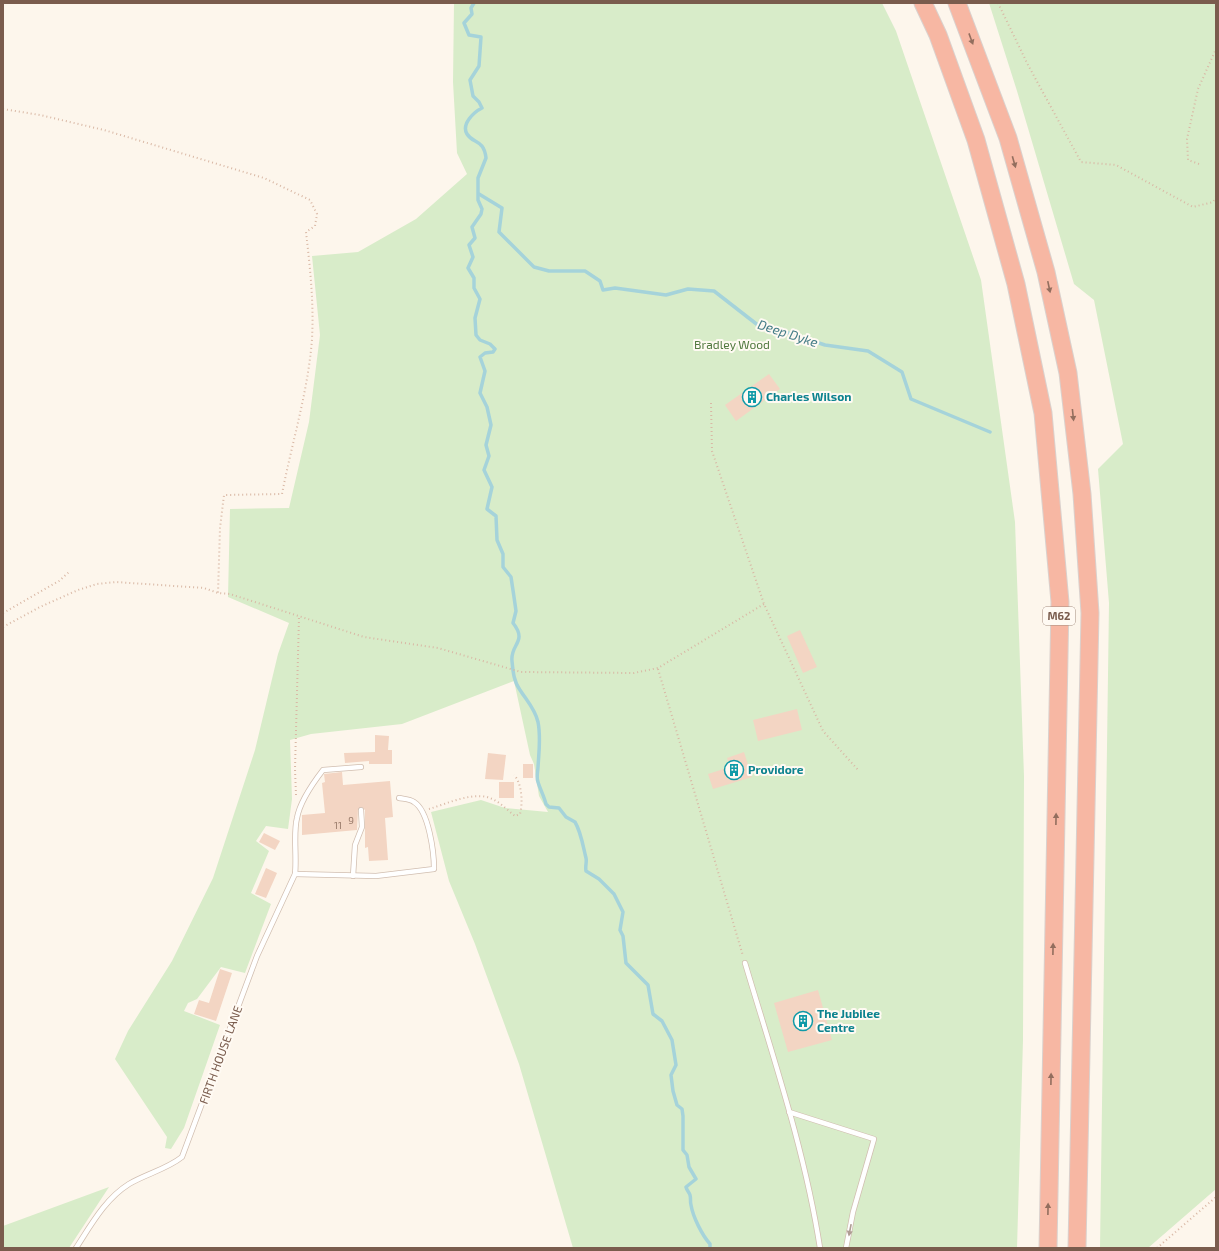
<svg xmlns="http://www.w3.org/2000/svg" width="1219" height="1251" font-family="'Exo 2',sans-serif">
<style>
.green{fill:#d8ecc9}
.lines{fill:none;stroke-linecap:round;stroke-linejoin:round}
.stream{stroke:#a5d3da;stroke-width:3.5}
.building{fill:#f3d5c3}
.service-casing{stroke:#d1beb0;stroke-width:6}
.motorway-casing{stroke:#dad1cd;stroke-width:19}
.path{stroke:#d9b8a5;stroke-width:2;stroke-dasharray:1 3;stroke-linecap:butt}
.service{stroke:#fff;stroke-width:4.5}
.motorway{stroke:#f7b7a3;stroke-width:17}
.oneway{fill:#936e5e}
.oneway2{fill:#af9d94}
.labels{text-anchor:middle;stroke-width:4;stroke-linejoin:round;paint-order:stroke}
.number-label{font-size:10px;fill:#987a6a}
.shield{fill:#fffaf3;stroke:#a28b7f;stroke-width:1}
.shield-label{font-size:11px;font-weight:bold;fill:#7a5c4d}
.park-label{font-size:12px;fill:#537a41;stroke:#fffaf3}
.culture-label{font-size:12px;font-weight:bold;fill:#0d838f;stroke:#fffaf3;text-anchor:start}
.street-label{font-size:12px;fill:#7a5c4d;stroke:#fffaf3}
.water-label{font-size:13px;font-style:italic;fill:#437c86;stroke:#fffaf3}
</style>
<rect width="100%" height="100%" fill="#fdf6ec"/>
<!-- green -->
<g class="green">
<path d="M454,3H882L896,31L981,280L1015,522L1024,776L1023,1040L1017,1248H573L519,1064L475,944L449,881L431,812L481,800L505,808L548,812L539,796L534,764L530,755L514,681L402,724L311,734L290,740L292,799L288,829L266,826L256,841L269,851L251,893L271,904L245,973L221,967L197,999L188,1003L184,1011L220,1025L184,1128L171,1149L165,1148L167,1137L115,1059L128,1031L172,961L213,878L255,750L278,654L289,623L228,597L230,509L289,508L309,422L320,335L312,256L358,252L416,219L467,174L457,153L453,82Z"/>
<path d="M989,3H1216V1189L1148,1248H1100L1109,603L1098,469L1123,444L1094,300L1074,284L1017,91Z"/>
<path d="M109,1187L69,1248H3V1226Z"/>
</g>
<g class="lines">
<!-- stream -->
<g class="stream">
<path d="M474,3L471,8L472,14L464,23L469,35L481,37L479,66L470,80L473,96L479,102L482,108C474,112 461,124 467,134C473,144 484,139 486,158L478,178V200L482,209L481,214L472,227L475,238L469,245L473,257L468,268L474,278V288L480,299L475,318L476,335L480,340L490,344L495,349L493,352L485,353L480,357L485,371L480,393L487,407L491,425L486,445L489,456L484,470L492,487L487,509L496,516L497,540L503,554V567L511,577L514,597L516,611L513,623C528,642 510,644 512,661C513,672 514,682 520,690C527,701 535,709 538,722C541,737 539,751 538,767C538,771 536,777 538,782C540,789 544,796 546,804L549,807L559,808L566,817L575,822C581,832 583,846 586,858C587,862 585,866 586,871L599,879L614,894L623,912L620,930L623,936L626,963L648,985L653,1014L662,1021L672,1040L676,1065L671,1075L673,1091L677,1105L682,1109L683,1116V1150L687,1155L689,1167L696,1179L686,1187C687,1191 689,1192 690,1195C691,1198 690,1202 691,1205C693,1217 702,1235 710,1244V1248"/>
<path d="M479,194L502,208L499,232L534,267L549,271H585L600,281L603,290L615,288L666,295L688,289L714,291L759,326L779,330L825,345L868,351L902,372L911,399L990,432"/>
</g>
</g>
<!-- building -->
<g class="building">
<path d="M769,374L780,389L736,421L725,405Z"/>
<path d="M800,630L817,667L803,673L787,636Z"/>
<path d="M797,709L802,730L758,741L753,720Z"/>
<path d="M375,735L389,736L388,750H392V764H369V761L345,763L344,753L375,752Z"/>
<path d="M744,752L752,777L713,789L708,774L730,767L727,758Z"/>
<path d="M488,753L506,755L503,780L485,779Z"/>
<rect x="523" y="764" width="10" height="14"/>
<path d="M342,772L343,785L390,781L393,817L385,818L388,860L369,861L368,847L365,848V810L362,807L358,809L357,830L302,835V815L325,813L322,783L325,782L324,774Z"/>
<rect x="499" y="782" width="15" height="16"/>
<path d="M264,833L280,841L275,850L259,842Z"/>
<path d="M266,868L277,873L266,898L255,894Z"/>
<path d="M220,969L232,973L216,1021L194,1014L199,1000L209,1003Z"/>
<path d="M818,990L832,1040L788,1052L774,1003Z"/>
</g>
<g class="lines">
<!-- service casing -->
<g class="service-casing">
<g id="service">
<path d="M295,874L376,876L434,869C434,853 429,811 414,802C410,799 404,799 399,798"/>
<path d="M353,876L355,845L362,827L361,810"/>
<path d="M745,963C773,1057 805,1151 820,1248"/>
<path d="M789,1112L874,1139L853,1212L846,1248"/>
<path d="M76,1248C91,1225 105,1199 129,1184C146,1174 167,1169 182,1157L257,956L295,874C297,857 293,833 297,818C300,801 313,783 323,770L361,767"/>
</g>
</g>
<!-- motorway casing -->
<g class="motorway-casing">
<g id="motorway">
<path d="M923,3L938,35L976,140L1016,284L1043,413L1060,602L1048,1248"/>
<path d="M957,3L1008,138L1046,272L1068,373L1082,494L1090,613L1077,1248"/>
</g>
</g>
<!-- path -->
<g class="path">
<path d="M998,3L1028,65L1081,162L1116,165L1193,207L1213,202L1216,197"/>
<path d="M3,109L40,115L104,130L264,178L310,200L317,214L315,226L306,232C310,267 314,303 312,339C308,392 292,442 282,494L224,495L220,528L218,593"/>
<path d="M1199,164L1188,160L1187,139L1198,89L1216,49"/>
<path d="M711,403L712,451L764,604L823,731L859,771"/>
<path d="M3,613L59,581L69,572"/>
<path d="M3,627L40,607L78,590L97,584L116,582L204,588L218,593L230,594L364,637L438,648L521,672L634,673L658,668L764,604"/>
<path d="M658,669L743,956"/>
<path d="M296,795L295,769L299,617"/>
<path d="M429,809C446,804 469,793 487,797C498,800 506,809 515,816L520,814C523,803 522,783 514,775"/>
<path d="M1157,1248L1216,1197"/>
</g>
<!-- service -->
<use href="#service" class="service"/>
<!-- motorway -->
<use href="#motorway" class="motorway"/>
</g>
<!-- one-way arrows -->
<defs><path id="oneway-solid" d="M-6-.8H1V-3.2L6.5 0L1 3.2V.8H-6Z"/></defs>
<g class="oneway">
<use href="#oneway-solid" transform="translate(971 39) rotate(70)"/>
<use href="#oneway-solid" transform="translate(1014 162) rotate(74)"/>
<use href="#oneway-solid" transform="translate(1049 287) rotate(78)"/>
<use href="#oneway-solid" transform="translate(1073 415) rotate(84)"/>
<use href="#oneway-solid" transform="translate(1056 819) rotate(-89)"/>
<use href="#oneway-solid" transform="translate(1053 949) rotate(-89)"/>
<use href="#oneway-solid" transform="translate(1051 1079) rotate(-89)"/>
<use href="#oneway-solid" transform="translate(1048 1209) rotate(-89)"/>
</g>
<use class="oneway2" href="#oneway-solid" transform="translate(850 1230) rotate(101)"/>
<!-- icons -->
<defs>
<g id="building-ring" transform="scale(1)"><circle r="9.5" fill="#fffaf3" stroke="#0f9aa8" stroke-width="1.5"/><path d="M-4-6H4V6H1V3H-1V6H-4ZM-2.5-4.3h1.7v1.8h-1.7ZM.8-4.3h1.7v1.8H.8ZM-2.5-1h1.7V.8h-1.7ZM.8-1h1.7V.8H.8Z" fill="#0f9aa8"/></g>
</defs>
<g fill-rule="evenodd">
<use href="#building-ring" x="752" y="397"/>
<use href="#building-ring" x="734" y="770"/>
<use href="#building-ring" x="803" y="1021"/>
</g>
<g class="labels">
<!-- number labels -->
<g class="number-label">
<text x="351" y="824">9</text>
<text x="338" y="829">11</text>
</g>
<!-- shield labels -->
<rect class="shield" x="1043" y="607" width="32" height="18" rx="3"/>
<g class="shield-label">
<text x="1059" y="620">M62</text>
</g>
<!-- park labels -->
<g class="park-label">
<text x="732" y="349">Bradley Wood</text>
</g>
<!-- culture labels -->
<g class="culture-label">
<text x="766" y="401">Charles Wilson</text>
<text x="748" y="774">Providore</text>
<text x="817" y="1018">The Jubilee<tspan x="817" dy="14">Centre</tspan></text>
</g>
<!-- street labels -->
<g class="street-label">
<text transform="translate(221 1055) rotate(-70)" y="4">FIRTH HOUSE LANE</text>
</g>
<!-- water labels -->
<g class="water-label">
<text transform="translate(788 333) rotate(18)" y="5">Deep Dyke</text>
</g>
</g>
<!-- border -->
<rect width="1219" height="1251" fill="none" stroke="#7a5c4d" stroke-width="8"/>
</svg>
